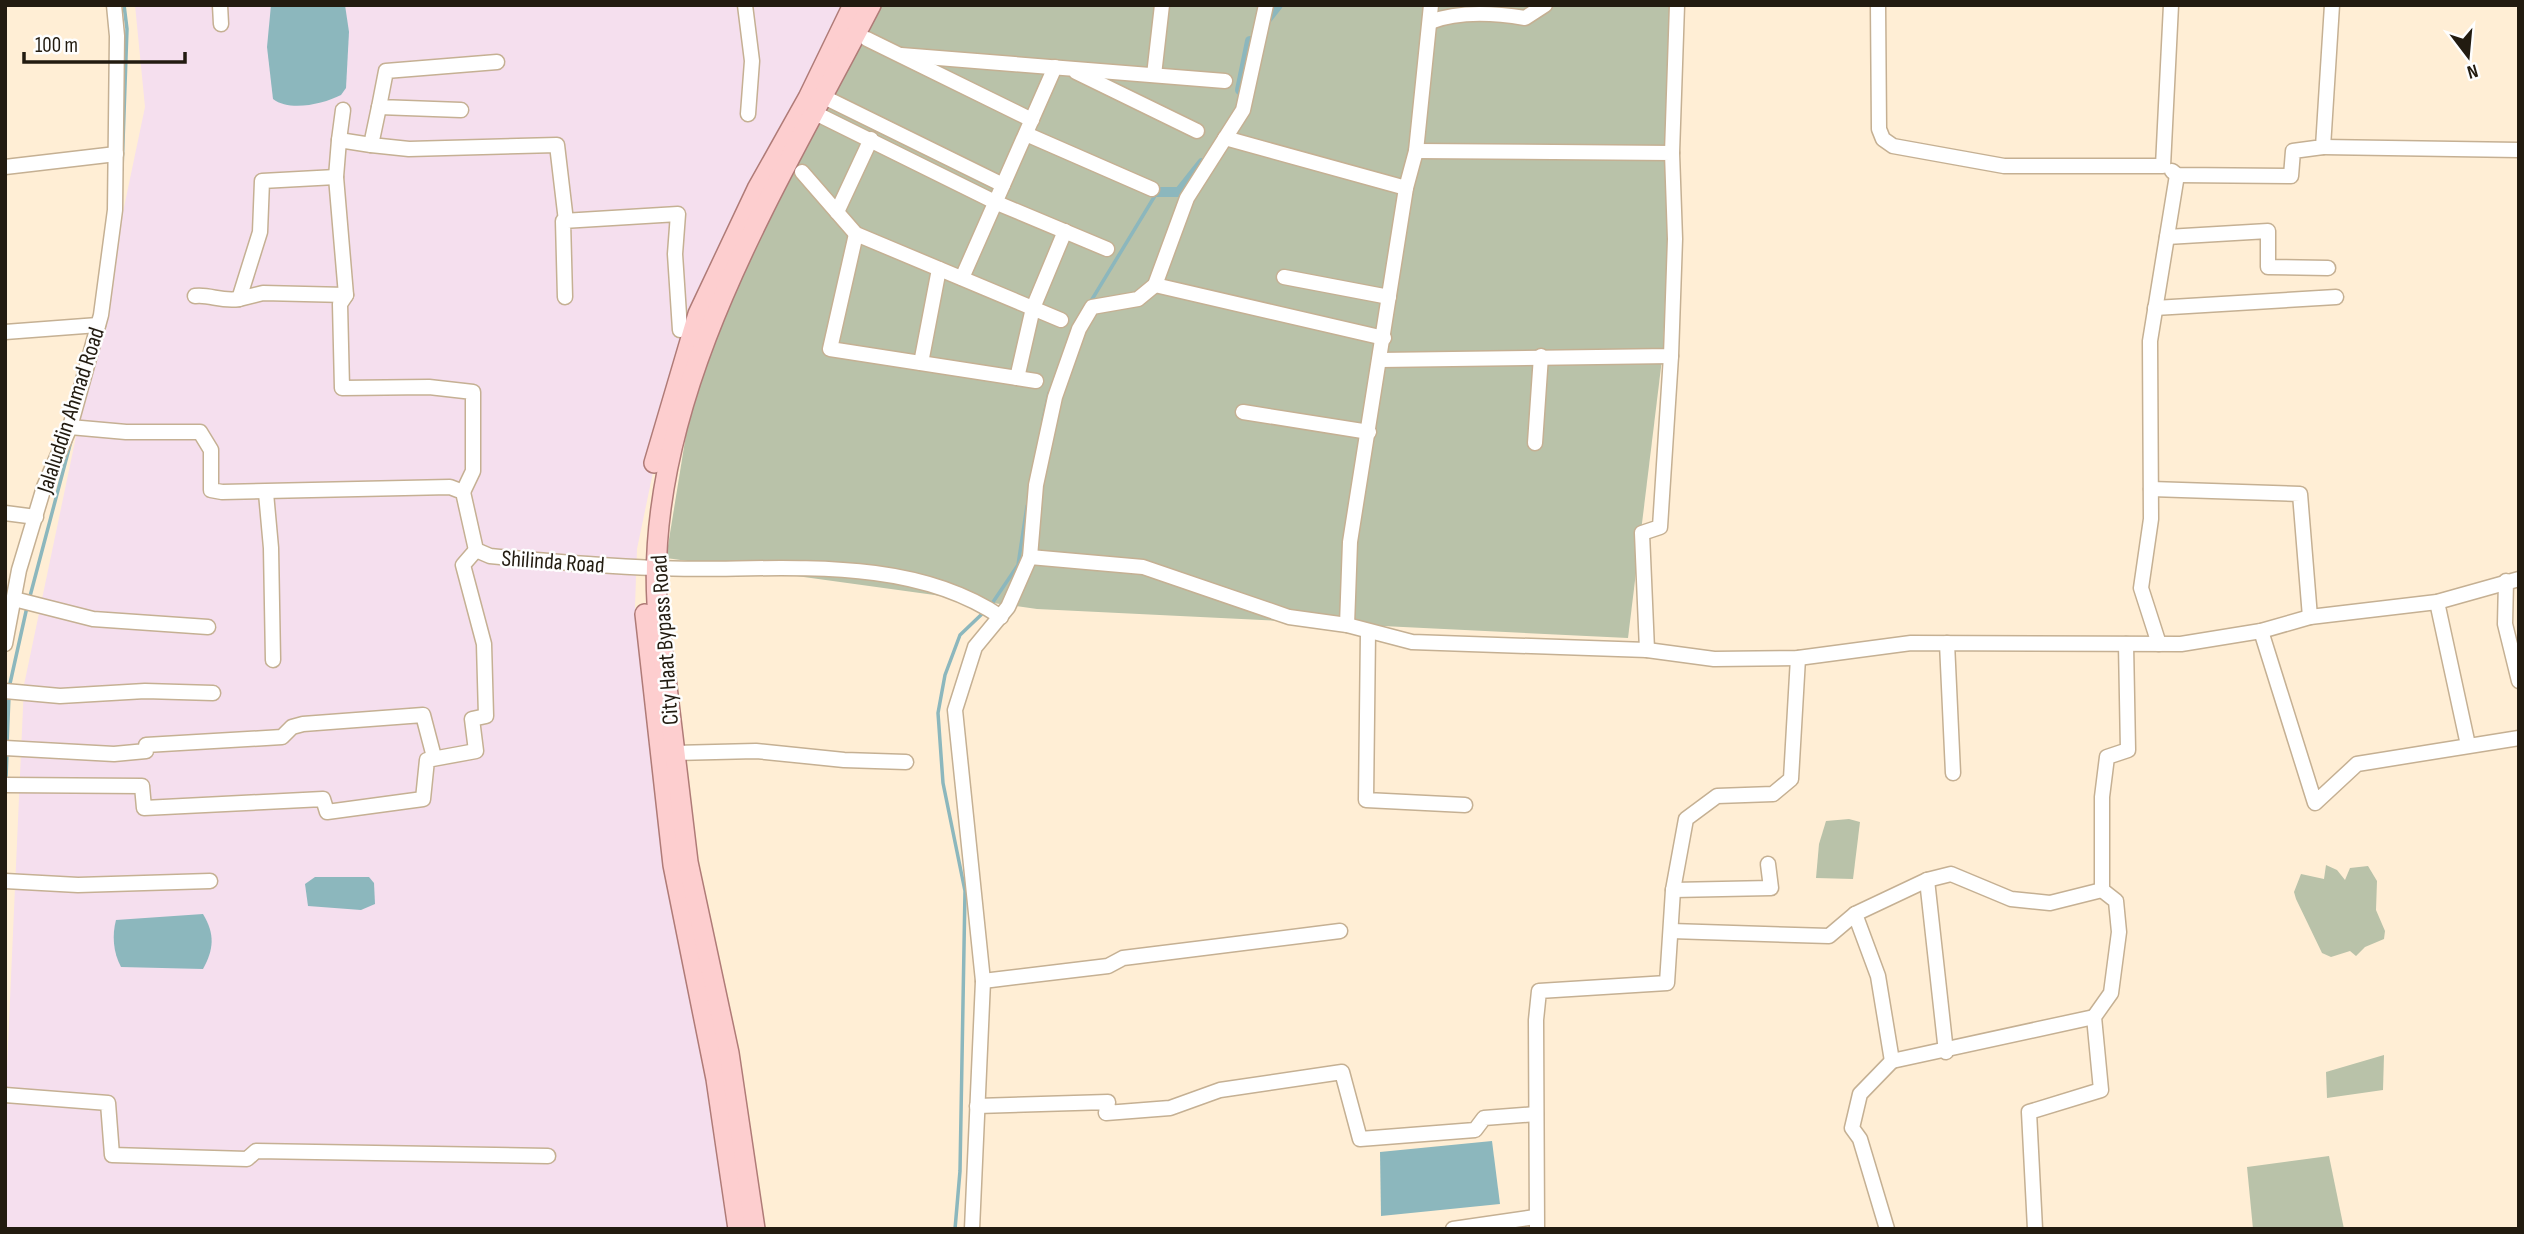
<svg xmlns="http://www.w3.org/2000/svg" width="2524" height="1234" font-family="'Sofia Sans Condensed',sans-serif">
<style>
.commercial{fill:#f5dfee}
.green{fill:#b9c2a9}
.water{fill:#8cb7bd}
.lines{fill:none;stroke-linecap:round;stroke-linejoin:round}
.stream{stroke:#8cb7bd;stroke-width:3.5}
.canal{stroke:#8cb7bd;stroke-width:10}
.minor-casing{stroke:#c5b093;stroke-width:17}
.major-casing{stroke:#af7b77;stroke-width:22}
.minor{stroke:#fff;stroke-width:14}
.major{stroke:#fdcecf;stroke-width:19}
.labels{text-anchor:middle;stroke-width:5;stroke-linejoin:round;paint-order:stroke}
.street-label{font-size:23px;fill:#221b10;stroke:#fefefe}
</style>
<rect width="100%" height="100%" fill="#ffeed5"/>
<!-- commercial -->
<path class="commercial" d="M135,5H843L676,362L637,549L635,606L669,859L739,1229H5V1113L24,685L145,107Z"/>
<!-- green -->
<g class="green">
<path d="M871,5H1677L1663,351L1628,638L1037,609L666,558L697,367Z"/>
<path d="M1849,819L1860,822L1853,879L1816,878L1819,844L1826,821Z"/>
<path d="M2326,865L2337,870L2345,880L2350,868L2368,866L2377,881L2376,910L2385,931L2384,939L2365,947L2356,956L2350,951L2331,957L2322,953L2296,899L2294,892L2301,874L2324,879Z"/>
<path d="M2384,1055L2383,1090L2327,1098L2326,1072Z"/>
<path d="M2329,1156L2344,1229H2253L2247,1167Z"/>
</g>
<!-- water -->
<g class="water">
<path d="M271,5H345L349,32L346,88L341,95C323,104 290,112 273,99L267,47Z"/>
<path d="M315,877H369L374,883L375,904L361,910L308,906L305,884Z"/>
<path d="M203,914C215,934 214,949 203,969L121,967C113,952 112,935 116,920Z"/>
<path d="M1492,1141L1500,1204L1381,1216L1380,1152Z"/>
</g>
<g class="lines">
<!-- stream -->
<g class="stream">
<path d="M122,170L127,29L124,5"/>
<path d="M1091,301L1156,194"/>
<path d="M1043,420L1049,393"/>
<path d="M29,600L71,441"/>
<path d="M991,605L1018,565L1027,506"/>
<path d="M9,688L27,607"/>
<path d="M7,744L9,696"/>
<path d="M6,779L7,752"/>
<path d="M955,1229L960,1171L965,891L943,783L938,713L945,675L960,635L983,613"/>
</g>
<!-- canal -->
<g class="canal">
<path d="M1263,24L1278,5"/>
<path d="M1240,90L1250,41"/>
<path d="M1157,192H1179L1202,163"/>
</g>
<!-- minor casing -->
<g class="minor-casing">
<g id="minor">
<path d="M220,5L221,24"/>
<path d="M745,5L752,61L748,114"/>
<path d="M1878,5L1879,129L1883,139L1893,146L2004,166H2163L2171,5"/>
<path d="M1430,22C1458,11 1495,13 1525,18L1545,5"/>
<path d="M867,39L1032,120"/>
<path d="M901,55L1225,81"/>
<path d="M1076,72L1197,131"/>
<path d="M1154,75L1162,5"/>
<path d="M824,97L1003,185"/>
<path d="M379,107L371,145L409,149L557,145L566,221"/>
<path d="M461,110L379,107L386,71L497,62"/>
<path d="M815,113L997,203L1107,249"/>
<path d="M1026,134L1152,189"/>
<path d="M1225,138L1406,188"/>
<path d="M339,140L343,110"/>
<path d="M371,145L339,140L336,177L346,295L340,304L342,388L429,387L473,392V471L463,492"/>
<path d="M2323,147L2519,150"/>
<path d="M1672,153L1677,5"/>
<path d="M5,167L116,154"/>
<path d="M2172,171L2177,175L2291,176L2293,151L2323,147L2332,5"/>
<path d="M802,172L856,234L1061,320"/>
<path d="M336,177L262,181L260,232L239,299L263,293L346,295"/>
<path d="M837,212L871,139"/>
<path d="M856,234L830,349L1036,381"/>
<path d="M2167,237L2268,231V267L2328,268"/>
<path d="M1284,277L1389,297"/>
<path d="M962,278L1055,67"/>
<path d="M1155,285L1384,338"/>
<path d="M195,296C210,294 221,302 239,299"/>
<path d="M565,297L563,221L678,214L675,254L680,330"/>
<path d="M2155,308L2336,297"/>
<path d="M5,332L98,325"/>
<path d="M1380,360L1671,356L1675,239L1672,153L1416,151"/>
<path d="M921,363L939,269"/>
<path d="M1017,378L1033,308L1065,231"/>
<path d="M1243,412L1369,432"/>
<path d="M70,427L126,432H200L211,450V490L222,492L450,487L463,492L476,550L490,556C544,561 599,566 654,568C766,573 902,550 1001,617"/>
<path d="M1535,443L1541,356"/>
<path d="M2151,489L2300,494L2310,617"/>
<path d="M266,493L271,548L273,660"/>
<path d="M5,513L36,517"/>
<path d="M1030,557L1143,567L1289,617L1347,625L1412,642L1647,650L1714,659L1798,658L1911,643L2181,644L2261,631L2310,617L2437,602L2519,579"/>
<path d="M2506,581L2505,624L2519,681"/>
<path d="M14,599L93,619L208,627"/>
<path d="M2437,602L2468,745"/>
<path d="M1347,625L1350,542L1406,188L1416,151L1431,5"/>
<path d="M2261,631L2315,803L2357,764L2519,738"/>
<path d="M1368,632L1366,800L1465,805"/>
<path d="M1947,643L1953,773"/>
<path d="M5,644L19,570L44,487L70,427L101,315L115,210L117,36L114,5"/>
<path d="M2159,644L2141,588L2151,519L2150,341L2177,175"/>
<path d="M1647,650L1642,533L1660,527L1671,356"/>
<path d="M5,691L60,696L145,691L213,693"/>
<path d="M5,748L114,754L146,751V745L282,737L292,727L303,724L423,715L434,757"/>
<path d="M674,753L756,751L844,760L906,762"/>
<path d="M5,785L142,786L144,808L323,799L327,812L423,799L427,760L476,751L472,719L486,716L484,644L463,565L476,550"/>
<path d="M1927,880L1946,1052"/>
<path d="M5,881L78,885L210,881"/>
<path d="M1673,890L1771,888L1768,864"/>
<path d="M1855,914L1878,976L1892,1061L2094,1017"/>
<path d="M1671,931L1829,936L1855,914L1927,880L1951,874L2011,899L2050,903L2102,890"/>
<path d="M983,981L1108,966L1123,958L1340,931"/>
<path d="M5,1095L108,1103L112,1155L247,1159L256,1151L548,1156"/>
<path d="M977,1106L1108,1102L1106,1113L1170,1108L1220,1090L1342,1072L1360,1139L1475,1130L1484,1118L1536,1114"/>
<path d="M972,1229L983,981L955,710L975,647L1008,607L1030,557L1036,485L1055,397L1079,329L1092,307L1138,299L1155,285L1187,198L1243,110L1266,5"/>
<path d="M1453,1229L1535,1217"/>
<path d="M1537,1229L1536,1020L1539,991L1667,983L1673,890L1686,819L1717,796L1773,794L1791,779L1798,658"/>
<path d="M1887,1229L1860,1139L1852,1128L1860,1094L1892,1061"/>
<path d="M2035,1229L2029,1112L2101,1090L2094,1017L2111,993L2119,932L2116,901L2102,890V797L2107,757L2128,750L2126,644"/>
</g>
</g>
<!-- major casing -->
<g class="major-casing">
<g id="major">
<path d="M654,463L698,314L757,189L808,98L853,5"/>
<path d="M645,614L673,865L716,1079L738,1229"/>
<path d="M755,1229L729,1053L688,862L657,603C645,393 778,185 871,5"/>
</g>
</g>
<!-- minor -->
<use href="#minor" class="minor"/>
<!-- major -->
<use href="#major" class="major"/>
</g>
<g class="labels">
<!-- street labels -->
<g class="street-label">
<text transform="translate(70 410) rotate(-72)" y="8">Jalaluddin Ahmad Road</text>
<text transform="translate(553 561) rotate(4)" y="8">Shilinda Road</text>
<text transform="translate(664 640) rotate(-94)" y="8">City Haat Bypass Road</text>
</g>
</g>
<!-- border -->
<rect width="2524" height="1234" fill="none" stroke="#221b10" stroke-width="14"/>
<!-- north arrow -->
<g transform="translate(2468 56) rotate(164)" stroke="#fefefe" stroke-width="5" paint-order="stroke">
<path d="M0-5L12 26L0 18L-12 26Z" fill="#221b10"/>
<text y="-10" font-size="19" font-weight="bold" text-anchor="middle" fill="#221b10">N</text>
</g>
<!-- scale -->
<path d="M24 52v10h161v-10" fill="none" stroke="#221b10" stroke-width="3.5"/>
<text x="35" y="52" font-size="21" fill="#221b10" stroke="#fefefe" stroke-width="5" paint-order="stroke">100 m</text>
</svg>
